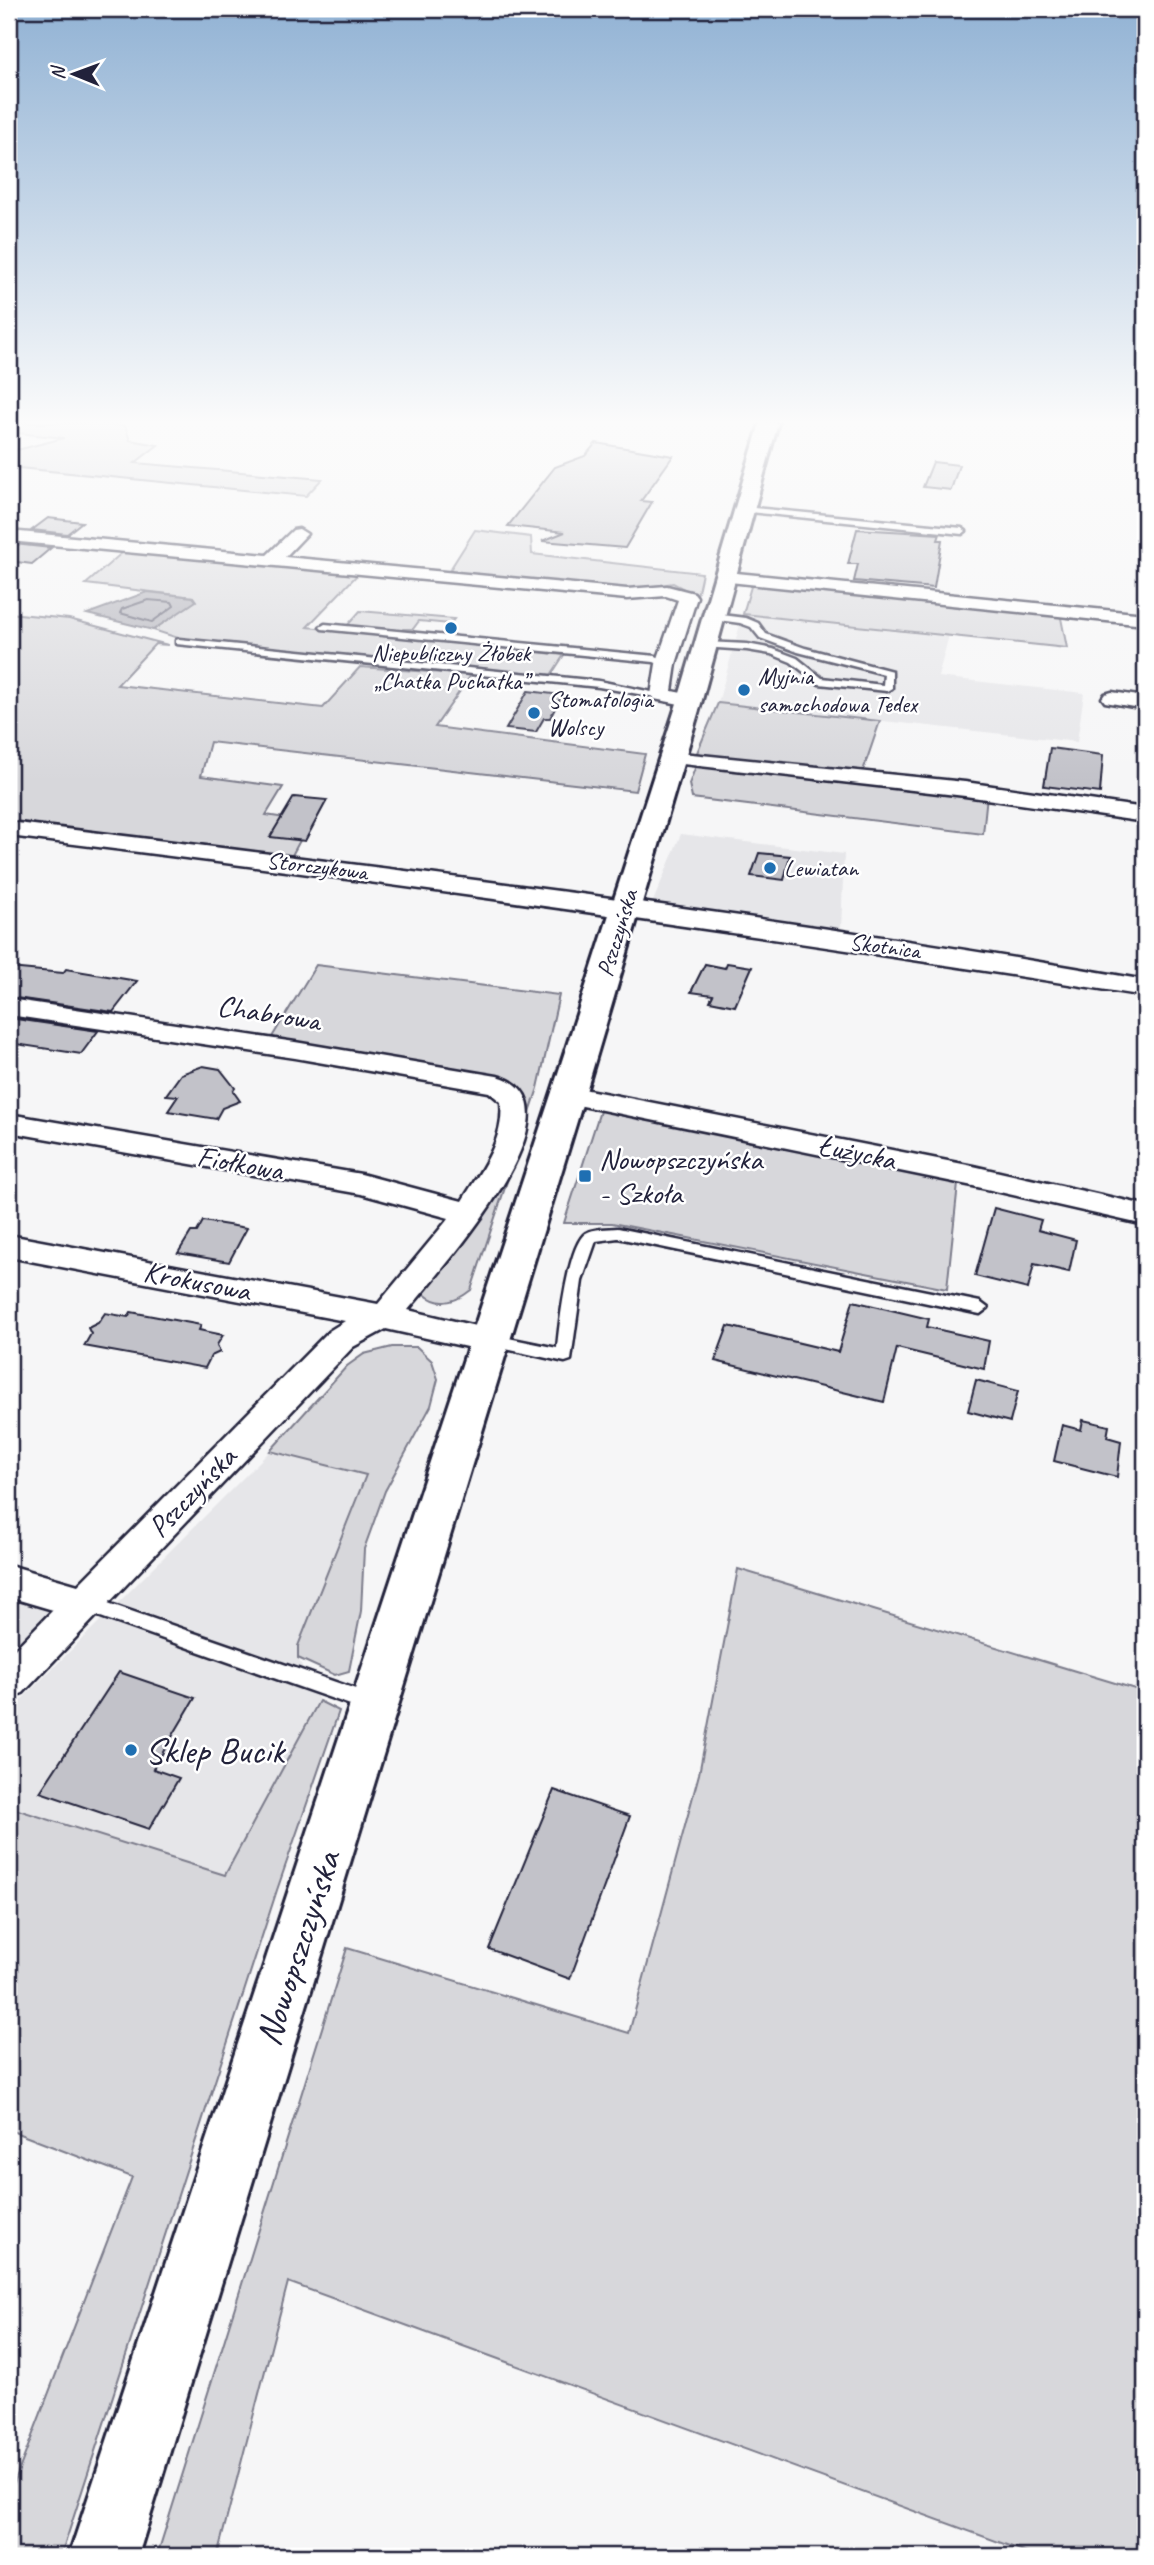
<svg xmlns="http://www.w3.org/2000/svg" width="1154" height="2565" font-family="Caveat,sans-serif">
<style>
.built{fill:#e6e6e9}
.green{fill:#d7d7db;stroke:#7c7c8b;stroke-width:2}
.water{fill:#aeaeb7;stroke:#767685;stroke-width:2}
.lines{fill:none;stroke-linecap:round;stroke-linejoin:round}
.shore{stroke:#5a5a6d;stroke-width:2}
.building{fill:#c2c2c9;stroke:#22223b;stroke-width:2}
.service-casing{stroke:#22223b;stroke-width:5}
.minor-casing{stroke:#22223b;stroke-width:5}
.secondary-casing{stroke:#22223b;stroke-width:6}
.service{fill:#fff;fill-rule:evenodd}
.minor{fill:#fff;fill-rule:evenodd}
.secondary{fill:#fff;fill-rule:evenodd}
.poi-dot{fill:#1f6fb2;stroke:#fff;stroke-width:2.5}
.labels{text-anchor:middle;stroke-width:5;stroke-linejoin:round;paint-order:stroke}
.far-poi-label{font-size:24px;fill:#22223b;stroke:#fff;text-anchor:start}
.far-street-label{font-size:24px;fill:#22223b;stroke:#fff}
.street-label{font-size:30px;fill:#22223b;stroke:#fff}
.poi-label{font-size:30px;fill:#22223b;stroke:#fff;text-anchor:start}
.near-poi-label{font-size:37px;fill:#22223b;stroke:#fff;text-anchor:start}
.near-street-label{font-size:37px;fill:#22223b;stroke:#fff}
</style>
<rect width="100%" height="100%" fill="#f6f6f7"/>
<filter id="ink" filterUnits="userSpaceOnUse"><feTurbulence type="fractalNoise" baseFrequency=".0143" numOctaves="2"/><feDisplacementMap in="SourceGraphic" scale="14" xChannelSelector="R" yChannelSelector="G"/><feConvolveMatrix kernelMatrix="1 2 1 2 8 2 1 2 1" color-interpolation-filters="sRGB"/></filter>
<g filter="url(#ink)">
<!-- built -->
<g class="built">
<path d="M743,614L949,635L938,677L1084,693L1077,742L718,703Z"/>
<path d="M681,834L844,854L841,930L652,904Z"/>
<path d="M270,1451L367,1474L298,1646V1658L319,1701L225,1875L9,1807V1712Z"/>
<path d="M9,1592L55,1607L9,1656Z"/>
</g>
<!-- green -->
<g class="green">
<path d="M9,423H97L125,426L130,440L158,445L135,463L322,479L306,496L9,467V452L64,438L9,432Z"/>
<path d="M475,530L531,537L532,554L702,573L697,596L673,583L630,590L446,576Z"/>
<path d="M124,551L359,573L307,627L564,655L551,675L178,638L153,630L195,601L193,597L86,584Z"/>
<path d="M752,583L1060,613L1067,648L743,614Z"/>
<path d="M360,611L454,619L450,624L419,621L413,629H403L400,633L346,627Z"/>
<path d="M9,613L69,619L168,645L155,644L117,685L323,708L360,667L471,675L435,727L645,754L635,791L210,742L201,776L283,787L266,815L310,822L290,859L9,825Z"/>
<path d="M718,703L880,721L863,771L696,755Z"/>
<path d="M697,763L987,795L983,834L692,798L689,784Z"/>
<path d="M316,965L559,995L538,1088L471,1290C456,1302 440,1308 424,1294L425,1285L524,1126L528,1103L517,1084L272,1037Z"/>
<path d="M601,1108L958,1184L947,1289L612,1223H564Z"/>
<path d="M392,1347H417L432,1361L438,1379L431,1406L385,1491L364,1549L361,1611L349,1671L335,1675L298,1658V1646L366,1475L270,1451L347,1366L364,1354Z"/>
<path d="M738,1569L1145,1692V2556H1037L288,2282L217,2556H157L347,1948L629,2033L699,1774Z"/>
<path d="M319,1701L339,1711L277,1890L61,2556H9V2496L132,2177L9,2130V1807L225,1875Z"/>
</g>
<!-- water -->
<path class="water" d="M147,592L193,597L196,601L153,630L87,614Z"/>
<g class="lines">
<!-- shore -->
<path class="shore" d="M148,600L172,602L174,606L152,622L120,613L122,609Z"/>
</g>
<!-- building -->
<g class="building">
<path d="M596,443L673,456L641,501L652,502L625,548L542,541L565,532L508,526L555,467L585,456Z"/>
<path d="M933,462L959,465L951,490L923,487Z"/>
<path d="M48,518L82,522L67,534L32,530Z"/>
<path d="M857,529L940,534L938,540H942L934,588L854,581L858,564H848Z"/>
<path d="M14,544L51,548L32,564L9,561V548Z"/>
<path d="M528,691L562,695L550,718H544L536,732L506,729Z"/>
<path d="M1050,748L1103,755L1100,793L1044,786Z"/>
<path d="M294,797L327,800L305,841L270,837Z"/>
<path d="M759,853L790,856L784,880L751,876Z"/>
<path d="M727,963L752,967L735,1006L710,1001L713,995L691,992L705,964L725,968Z"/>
<path d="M9,968L63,973L66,969L137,981L113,1012L9,997Z"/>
<path d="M9,1018L98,1031L81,1054L9,1043Z"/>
<path d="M203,1066L220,1069L235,1088L233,1091L240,1101L222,1108L216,1119L168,1111L178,1096L166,1095L181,1074Z"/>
<path d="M994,1208L1041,1220L1038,1230L1076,1240L1069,1272L1034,1264L1028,1289L975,1276Z"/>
<path d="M203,1221L247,1228L229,1262L178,1253L191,1232H197Z"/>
<path d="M853,1301L929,1319L927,1327L989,1341L984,1369L897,1348L884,1402L715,1361L728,1326L838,1352Z"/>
<path d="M131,1312L201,1325L199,1330L223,1335L217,1345L220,1352L211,1356L205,1368L84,1346L91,1334L88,1328L98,1323L105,1313L128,1317Z"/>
<path d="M976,1380L1018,1391L1010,1422L968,1411Z"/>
<path d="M1083,1420L1109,1426L1107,1437L1121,1441L1117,1477L1054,1461L1062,1425L1081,1430Z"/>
<path d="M119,1672L195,1698L153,1769L179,1778L149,1829L40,1792Z"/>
<path d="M554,1790L630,1816L570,1979L489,1949Z"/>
</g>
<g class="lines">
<!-- service casing -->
<g class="service-casing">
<g id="service">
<path d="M743,507L962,528L966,531L962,534L740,511Z"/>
<path d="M714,614L746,618L758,623L766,634L805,648L892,671V688L887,691L819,684L791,662L771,654L747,650L703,647V643L706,642L747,644L773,649L797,658L822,678L883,685L884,674L798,652L760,638L751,627L740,623L711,619V615Z"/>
<path d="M325,624L656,656L671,664L666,667L654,662L322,629L320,627Z"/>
<path d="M179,639L599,681L666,695L661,698L599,687L176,644V640Z"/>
<path d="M618,1228L980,1302L988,1308L980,1314L618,1238L596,1241L582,1281L571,1360L565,1362L483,1344L481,1340L483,1336L489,1334L557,1348C559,1327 568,1244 586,1233C593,1228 609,1229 618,1228Z"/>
<path d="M85,1595L373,1695L380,1698L383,1704L380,1710L373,1713L78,1609L76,1603L78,1597Z"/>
</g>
</g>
<!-- minor casing -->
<g class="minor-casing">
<g id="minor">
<path d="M299,529L307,534L285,557L627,589L667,586L694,593L697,597L676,664L672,691L697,696L700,700L697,704L690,706L654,699L651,695L656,664L678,600L666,596L627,599L9,541V531L267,555L293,530Z"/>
<path d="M726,572L1145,614V625L720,581L717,577L720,573Z"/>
<path d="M1112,692L1145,697V709L1105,702L1102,698L1105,694Z"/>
<path d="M672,752L965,782L1145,808V822L965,796L665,762L661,758L665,754Z"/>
<path d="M9,822C388,868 769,914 1145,980V996C767,936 389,882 9,836Z"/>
<path d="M9,999L295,1042L497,1076C595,1102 438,1273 408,1310L501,1332L505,1340L501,1348L489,1352L386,1329L353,1347L23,1693L9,1698V1655L53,1610L9,1597V1565L78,1585L329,1331L345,1321L9,1257V1235L378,1304L449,1218L361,1194L9,1132V1114L361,1174L462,1201C481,1170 505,1140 501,1102L489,1092L295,1058L9,1015Z"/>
<path d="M568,1086L973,1166L1145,1205V1225L973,1186L558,1101L554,1095L558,1089Z"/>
</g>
</g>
<!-- secondary casing -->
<g class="secondary-casing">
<path id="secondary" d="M760,423H778L702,700L585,1095L138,2556H69L551,1095L678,700Z"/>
</g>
<!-- service -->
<use href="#service" class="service"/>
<!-- minor -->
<use href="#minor" class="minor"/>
<!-- secondary -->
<use href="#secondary" class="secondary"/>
</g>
</g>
<!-- sky -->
<linearGradient id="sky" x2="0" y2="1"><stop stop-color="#91b2d4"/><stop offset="0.54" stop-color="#fbfbfb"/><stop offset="1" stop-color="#fbfbfb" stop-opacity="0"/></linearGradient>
<rect width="1154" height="782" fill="url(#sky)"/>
<!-- markers -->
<g class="poi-dot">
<circle cx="451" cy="628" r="7"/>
<circle cx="744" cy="690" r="7"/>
<circle cx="534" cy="713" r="7"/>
<circle cx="770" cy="868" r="7"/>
<rect x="578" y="1169" width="14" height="14" rx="3.5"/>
<circle cx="131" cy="1750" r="7"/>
</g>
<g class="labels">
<!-- far-poi labels -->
<g class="far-poi-label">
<text x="451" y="661" text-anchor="middle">Niepubliczny Żłobek<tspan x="451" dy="28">„Chatka Puchatka”</tspan></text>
<text x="758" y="684">Myjnia<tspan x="758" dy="28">samochodowa Tedex</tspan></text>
<text x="548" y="707">Stomatologia<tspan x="548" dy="28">Wolscy</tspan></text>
<text x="784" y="876">Lewiatan</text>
</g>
<!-- far-street labels -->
<g class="far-street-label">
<text transform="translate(317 866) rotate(7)" y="8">Storczykowa</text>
<text transform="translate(617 933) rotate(-73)" y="8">Pszczyńska</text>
<text transform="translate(885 946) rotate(8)" y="8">Skotnica</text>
</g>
<!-- street labels -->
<g class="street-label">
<text transform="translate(269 1013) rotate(9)" y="10">Chabrowa</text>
<text transform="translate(857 1152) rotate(12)" y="10">Łużycka</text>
<text transform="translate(240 1163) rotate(10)" y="10">Fiołkowa</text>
<text transform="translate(197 1281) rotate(11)" y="10">Krokusowa</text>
<text transform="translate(192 1492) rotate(-46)" y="10">Pszczyńska</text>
</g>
<!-- poi labels -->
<g class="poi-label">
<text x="599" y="1169">Nowopszczyńska<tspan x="599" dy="34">- Szkoła</tspan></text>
</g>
<!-- near-poi labels -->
<g class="near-poi-label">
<text x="145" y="1763">Sklep Bucik</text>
</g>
<!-- near-street labels -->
<g class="near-street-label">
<text transform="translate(297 1948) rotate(-72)" y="13">Nowopszczyńska</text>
</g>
</g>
<!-- margin -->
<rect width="1154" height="2565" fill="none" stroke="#fff" stroke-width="35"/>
<rect x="18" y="18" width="1119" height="2530" fill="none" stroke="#22223b" stroke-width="2.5" filter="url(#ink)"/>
<!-- north arrow -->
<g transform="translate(74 74) rotate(271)" stroke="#ffffff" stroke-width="5" paint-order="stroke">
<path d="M0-5L12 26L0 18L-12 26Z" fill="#22223b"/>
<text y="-10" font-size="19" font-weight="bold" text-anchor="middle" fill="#22223b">N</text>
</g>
</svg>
